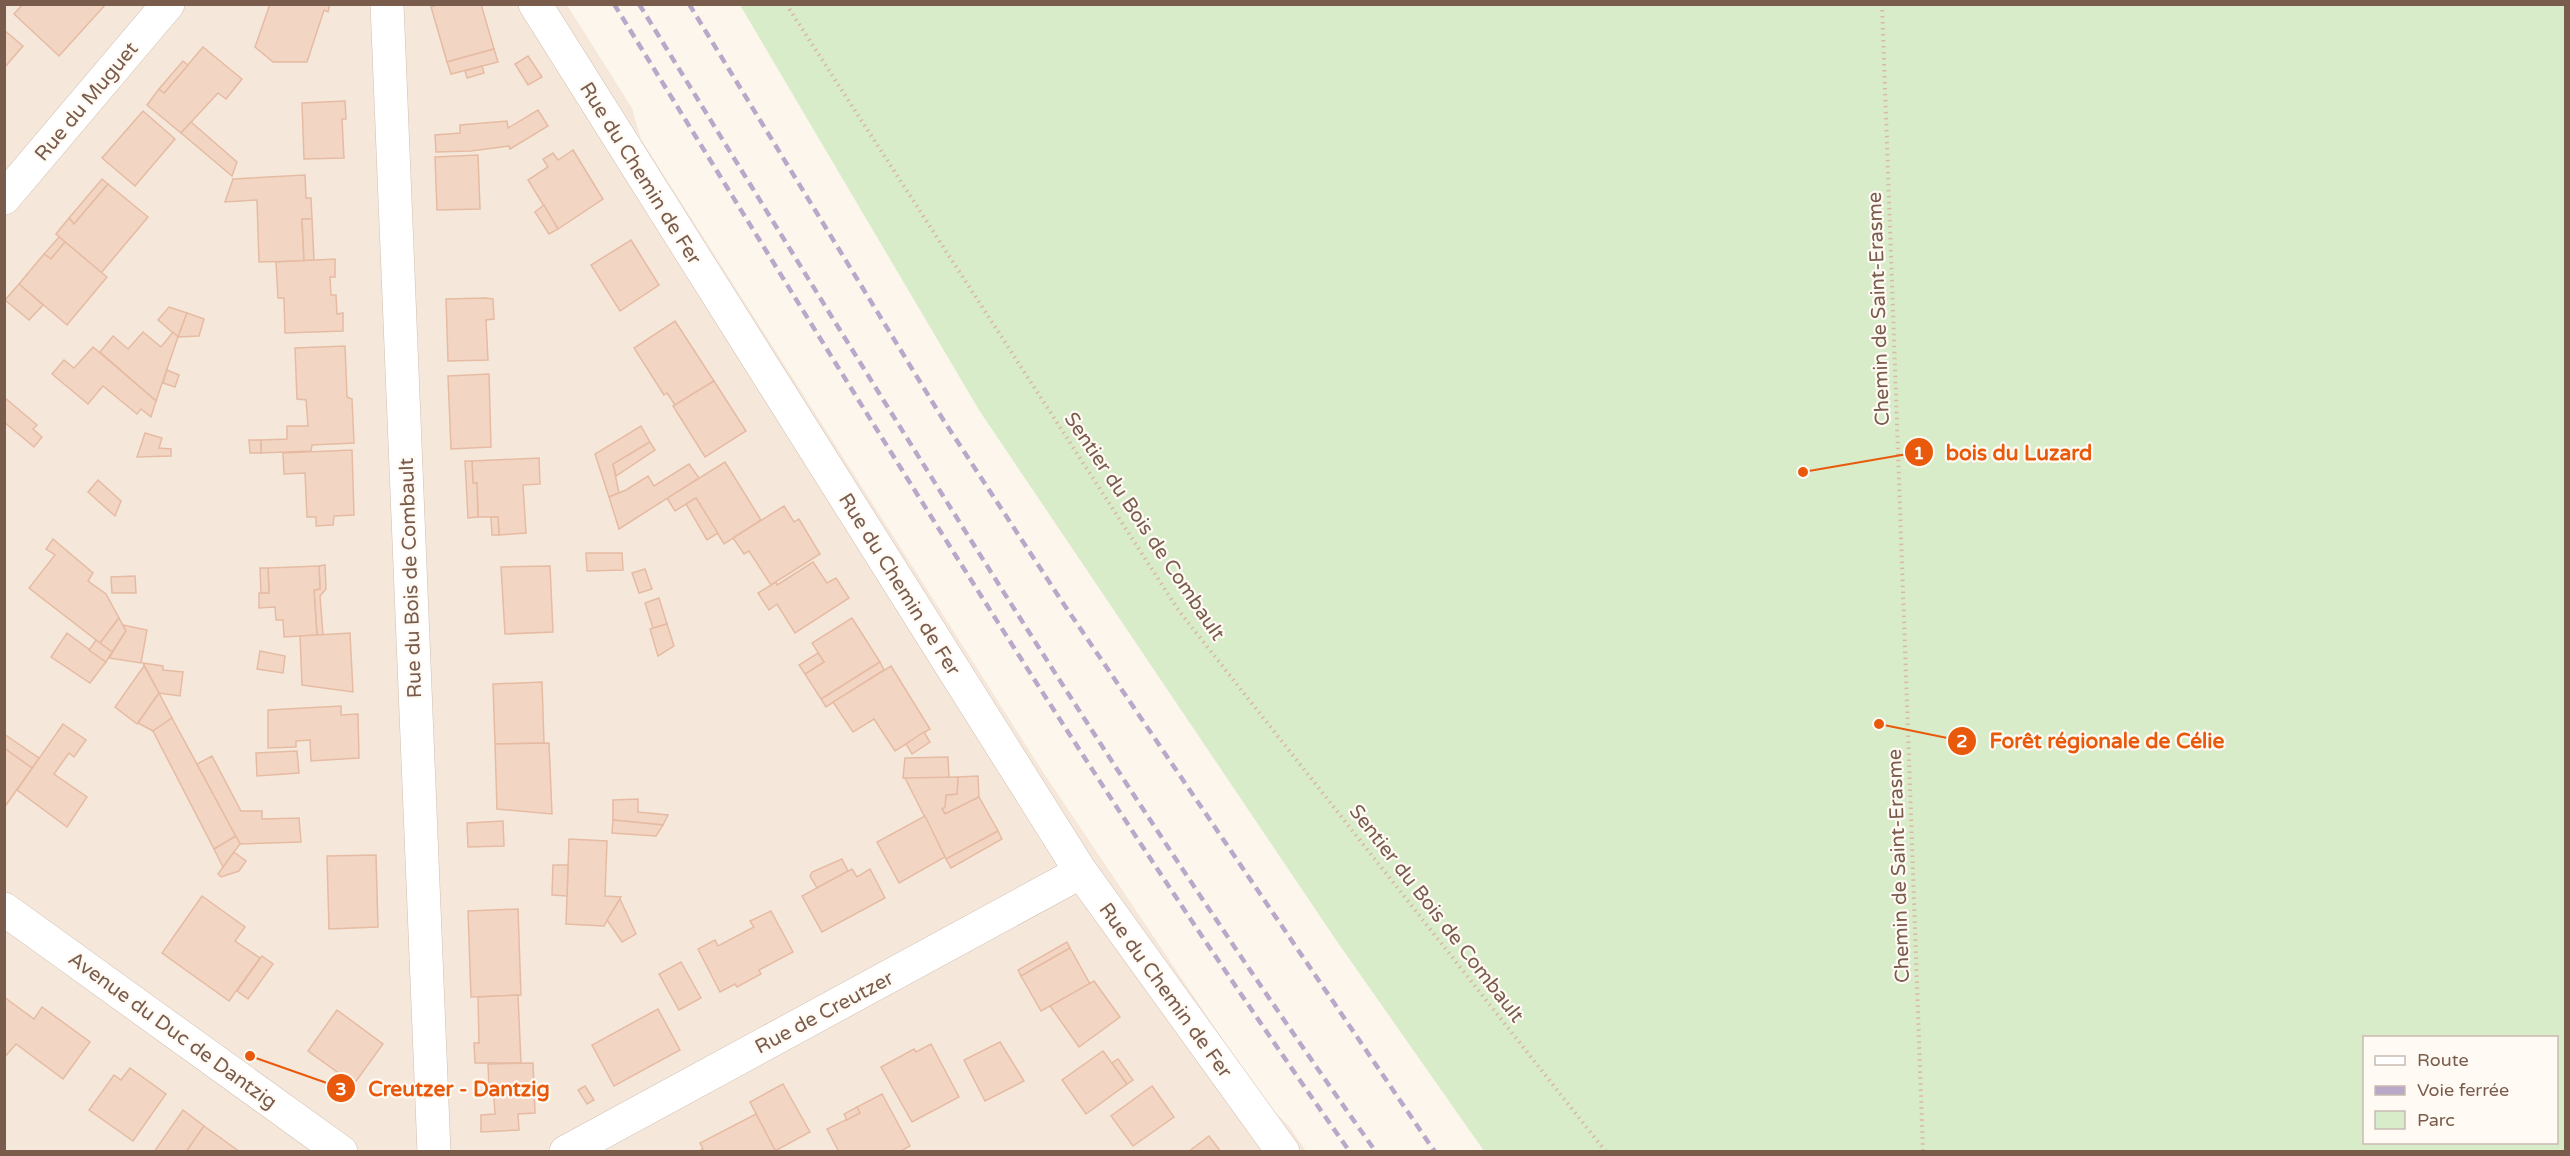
<svg xmlns="http://www.w3.org/2000/svg" width="2570" height="1156" font-family="'Varela Round',sans-serif">
<style>
.residential{fill:#f5e8da}
.green{fill:#d8ecc9;fill-rule:evenodd}
.building{fill:#f3d5c3;stroke:#e6bba3;stroke-width:1.5}
.lines{fill:none;stroke-linecap:round;stroke-linejoin:round}
.minor-casing{stroke:#d1beb0;stroke-width:34}
.path{stroke:#d9b8a5;stroke-width:4;stroke-dasharray:1.5 4.5;stroke-linecap:butt}
.minor{stroke:#fff;stroke-width:33}
.rail{stroke:#b9a8c9;stroke-width:4.5;stroke-dasharray:9 6;stroke-linecap:butt}
.labels{text-anchor:middle;stroke-width:4.5;stroke-linejoin:round;paint-order:stroke}
.street-label{font-size:20px;fill:#7a5c4d;stroke:#fffaf3}
.leader{fill:none;stroke:#e8590c;stroke-width:2}
.callout-dot{fill:#e8590c;stroke:#fffaf3;stroke-width:2}
.mark-label{font-size:18px;text-anchor:middle;font-weight:bold;fill:#fff}
.callout-label{font-size:21px;text-anchor:middle;font-weight:bold;fill:#e8590c;stroke:#fffaf3;stroke-width:4.5;stroke-linejoin:round;paint-order:stroke}
</style>
<rect width="100%" height="100%" fill="#fdf6ec"/>
<!-- residential -->
<path class="residential" d="M5,4L567,5L632,108L641,139L1043,772L1264,1101L1289,1126L1306,1151L5,1152Z"/>
<!-- green -->
<path class="green" d="M740,5H2565V1151H1484L1336,940L979,410ZM2364,1038H2556V1142H2364Z"/>
<!-- building -->
<g class="building">
<path d="M23,4H106L59,56L14,14Z"/>
<path d="M270,4H330L328,12L324,10L307,62H273L255,47Z"/>
<path d="M440,4H481L494,49L447,62L431,7Z"/>
<path d="M4,30L23,46L4,68Z"/>
<path d="M203,47L242,79L226,99L218,93L181,133L147,105L159,89L164,93Z"/>
<path d="M494,49L498,62L451,74L447,62Z"/>
<path d="M528,56L542,77L528,85L515,64Z"/>
<path d="M183,61L188,65L164,93L159,89Z"/>
<path d="M482,66L484,73L467,78L465,71Z"/>
<path d="M345,101L346,119H342L344,158L304,159L302,103Z"/>
<path d="M538,110L548,126L510,149L509,146L471,151L436,152L435,135L460,133V125L507,121L508,128Z"/>
<path d="M143,111L175,139L135,186L102,158Z"/>
<path d="M191,122L237,162L232,176L181,133Z"/>
<path d="M573,150L603,199L558,229L528,180L548,167L543,159L553,153L558,160Z"/>
<path d="M478,155L480,209L437,210L435,157Z"/>
<path d="M305,175L306,198H311L312,219H302L304,261L259,262L257,200L225,202L233,179Z"/>
<path d="M102,179L108,184L74,224L69,218Z"/>
<path d="M108,184L148,217L101,273L56,234L69,218L74,224Z"/>
<path d="M544,205L558,229L549,234L535,212Z"/>
<path d="M302,219H312L314,260L304,261Z"/>
<path d="M59,237L65,242L51,259L44,254Z"/>
<path d="M631,240L659,285L620,311L591,265Z"/>
<path d="M65,242L107,277L67,325L19,284L44,254L51,259Z"/>
<path d="M335,259V277H330L331,295H336L337,314L343,313V331L285,333L284,298H278L276,262Z"/>
<path d="M19,284L43,305L29,320L5,300Z"/>
<path d="M485,298L493,299L494,319L486,320L488,360L448,361L446,299Z"/>
<path d="M169,307L187,313L178,337L158,320Z"/>
<path d="M187,313L204,319L199,336L178,337Z"/>
<path d="M675,321L714,381L675,405L667,393L664,395L634,348Z"/>
<path d="M143,332L161,347L173,332L178,337L156,401L100,352L113,336L128,349Z"/>
<path d="M345,346L347,397L352,399L354,443L312,445L311,451L261,453V440L287,439V426H308L306,400L297,399L295,348Z"/>
<path d="M93,347L156,401L151,417L141,409L137,414L103,386L88,404L52,374L64,360L74,368Z"/>
<path d="M167,370L179,375L175,387L163,383Z"/>
<path d="M489,374L491,447L451,449L448,376Z"/>
<path d="M714,381L746,431L705,457L673,406Z"/>
<path d="M4,397L37,425L33,429L42,437L34,447L4,422Z"/>
<path d="M641,426L650,442L613,464L619,493L609,497L595,454Z"/>
<path d="M145,433L162,438L159,448L171,449V456L137,457Z"/>
<path d="M249,440H261V453H250Z"/>
<path d="M650,442L655,450L616,476L613,464Z"/>
<path d="M352,450L354,515L334,516L333,525L316,526V517H307L305,473L284,474L283,453Z"/>
<path d="M539,458L540,484L523,485L526,533L499,535L498,517H478L477,483H473L472,461Z"/>
<path d="M465,461H472L473,483H477L478,517L468,518Z"/>
<path d="M725,462L761,520L724,544L696,498L675,511L667,498Z"/>
<path d="M689,464L699,478L619,529L609,497L626,490L648,476L654,486Z"/>
<path d="M98,480L121,501L115,516L88,492Z"/>
<path d="M696,498L718,533L707,540L686,504Z"/>
<path d="M784,506L794,522L799,519L820,554L771,585L749,551L744,554L733,538Z"/>
<path d="M491,517H498L499,535H492Z"/>
<path d="M53,539L93,573L88,581L106,594L119,618L100,643L29,588L55,555L46,549Z"/>
<path d="M586,553H622L623,570L587,571Z"/>
<path d="M813,562L827,583L836,578L849,598L795,633L777,604L769,610L758,593L776,582L777,585Z"/>
<path d="M325,565L326,589L320,596L323,635H317L314,590L320,589L319,566Z"/>
<path d="M319,566L320,589L314,590L317,635L284,637L283,620H276L275,607L259,608V593H269L268,568Z"/>
<path d="M550,566L553,632L505,634L501,567Z"/>
<path d="M260,568H268L269,593H261Z"/>
<path d="M645,569L652,589L639,593L632,573Z"/>
<path d="M135,576L136,593H112L111,577Z"/>
<path d="M659,598L667,624L653,628L645,603Z"/>
<path d="M119,618L126,631L112,652L100,643Z"/>
<path d="M852,618L880,662L821,699L805,674L824,662L812,643Z"/>
<path d="M667,624L674,646L658,656L650,629Z"/>
<path d="M123,625L147,630L141,663L109,658L126,631Z"/>
<path d="M67,633L106,662L90,683L51,657Z"/>
<path d="M350,633L353,692L302,685L300,636Z"/>
<path d="M96,640L112,652L106,662L89,650Z"/>
<path d="M260,651L285,656L283,673L257,669Z"/>
<path d="M818,653L824,662L805,674L799,665Z"/>
<path d="M880,662L884,670L826,707L821,699Z"/>
<path d="M143,663L163,666V670L183,672L180,696L159,693Z"/>
<path d="M144,666L159,693L137,724L115,707Z"/>
<path d="M891,666L930,729L895,751L874,719L853,732L833,702Z"/>
<path d="M542,682L544,743L495,744L493,684Z"/>
<path d="M159,693L172,718L153,731L138,723Z"/>
<path d="M341,706V715L358,714L359,758L311,761L310,740L296,741V747L268,748V710Z"/>
<path d="M172,718L236,836L214,849L153,731Z"/>
<path d="M63,724L86,740L74,757L69,753L54,774L87,797L67,827L17,790Z"/>
<path d="M924,732L930,742L912,754L906,744Z"/>
<path d="M4,734L39,758L32,768L4,748Z"/>
<path d="M549,743L552,814L497,809L495,744Z"/>
<path d="M4,748L32,768L4,808Z"/>
<path d="M297,751L299,773L257,776L256,753Z"/>
<path d="M212,756L241,811H262V819L299,818L301,842L240,844L197,764Z"/>
<path d="M948,757L949,778H903L905,758Z"/>
<path d="M978,776L979,797L945,814L942,809L945,807L946,795L957,794L958,777Z"/>
<path d="M958,777L957,794L946,795L945,807L942,809L945,814L979,797L998,831L946,859L905,778Z"/>
<path d="M638,799V812L668,815L663,825L613,820V800Z"/>
<path d="M925,816L945,857L899,883L877,842Z"/>
<path d="M613,820L663,825L656,836L612,833Z"/>
<path d="M503,821L504,846L468,847L467,823Z"/>
<path d="M998,831L1002,839L951,868L946,859Z"/>
<path d="M236,836L240,844L223,867L214,849Z"/>
<path d="M569,839L607,841L605,896L621,897L604,926L566,924Z"/>
<path d="M234,852L246,861L239,871L221,877L218,874Z"/>
<path d="M376,855L378,927L329,929L327,856Z"/>
<path d="M842,859L848,871L817,888L810,876L812,872Z"/>
<path d="M553,865H568L567,896L552,895Z"/>
<path d="M852,869L857,877L870,869L885,898L822,932L802,896Z"/>
<path d="M202,896L245,927L235,941L260,958L229,1001L162,953Z"/>
<path d="M620,899L636,934L622,942L607,920Z"/>
<path d="M518,909L521,995L471,997L468,911Z"/>
<path d="M771,911L793,952L759,970L761,974L737,987L735,984L720,992L698,949L715,940L718,946L754,927L750,921Z"/>
<path d="M1067,942L1070,948L1021,976L1018,970Z"/>
<path d="M1070,948L1090,984L1041,1011L1021,976Z"/>
<path d="M262,956L273,964L248,999L237,991Z"/>
<path d="M681,962L701,998L679,1010L659,974Z"/>
<path d="M1094,981L1120,1017L1079,1047L1050,1006Z"/>
<path d="M518,995L521,1063H475L474,1043H479L478,997Z"/>
<path d="M4,997L34,1019L42,1007L90,1042L63,1079L16,1044L4,1058Z"/>
<path d="M658,1009L680,1050L614,1086L592,1045Z"/>
<path d="M337,1010L383,1044L354,1084L308,1051Z"/>
<path d="M1000,1042L1024,1081L985,1101L964,1060Z"/>
<path d="M931,1044L959,1097L912,1122L881,1067L914,1049L916,1052Z"/>
<path d="M1103,1051L1127,1084L1086,1114L1062,1080Z"/>
<path d="M1118,1059L1133,1080L1127,1084L1112,1063Z"/>
<path d="M533,1063L535,1113L518,1114L519,1130L481,1132V1115L495,1114L493,1086L489,1087L488,1064Z"/>
<path d="M130,1068L166,1094L133,1141L89,1110L114,1075L121,1080Z"/>
<path d="M783,1084L810,1132L775,1151L750,1102Z"/>
<path d="M585,1086L594,1100L587,1104L578,1090Z"/>
<path d="M1152,1086L1174,1117L1133,1146L1111,1116Z"/>
<path d="M882,1094L910,1146L899,1152H839L827,1129L860,1113L857,1107Z"/>
<path d="M857,1107L860,1113L847,1120L844,1114Z"/>
<path d="M183,1110L204,1126L186,1152H154Z"/>
<path d="M756,1114L776,1152H697L703,1149L700,1143Z"/>
<path d="M204,1126L240,1152H186Z"/>
<path d="M1209,1136L1221,1152H1188Z"/>
</g>
<g class="lines">
<!-- minor casing -->
<g class="minor-casing">
<g id="minor">
<path d="M387,4L434,1152"/>
<path d="M535,4L1081,872L1283,1152"/>
<path d="M4,198L168,4"/>
<path d="M4,909L341,1152"/>
<path d="M566,1152L1081,872"/>
</g>
</g>
<!-- path -->
<g class="path">
<path d="M786,4L1179,611L1606,1152"/>
<path d="M1882,4L1923,1152"/>
</g>
<!-- minor -->
<use href="#minor" class="minor"/>
<!-- rail -->
<g class="rail">
<path d="M614,4C853,391 1088,780 1350,1152"/>
<path d="M639,4C878,391 1113,781 1376,1152"/>
<path d="M689,4L944,421L1063,603L1435,1152"/>
</g>
</g>
<g class="labels">
<!-- street labels -->
<g class="street-label">
<text transform="translate(86 101) rotate(-50)" y="7">Rue du Muguet</text>
<text transform="translate(641 173) rotate(58)" y="7">Rue du Chemin de Fer</text>
<text transform="translate(1878 309) rotate(-92)" y="7">Chemin de Saint-Erasme</text>
<text transform="translate(1145 526) rotate(56)" y="7">Sentier du Bois de Combault</text>
<text transform="translate(410 578) rotate(-92)" y="7">Rue du Bois de Combault</text>
<text transform="translate(900 584) rotate(58)" y="7">Rue du Chemin de Fer</text>
<text transform="translate(1898 866) rotate(-92)" y="7">Chemin de Saint-Erasme</text>
<text transform="translate(1437 913) rotate(52)" y="7">Sentier du Bois de Combault</text>
<text transform="translate(1166 990) rotate(54)" y="7">Rue du Chemin de Fer</text>
<text transform="translate(824 1012) rotate(-28)" y="7">Rue de Creutzer</text>
<text transform="translate(173 1030) rotate(36)" y="7">Avenue du Duc de Dantzig</text>
</g>
</g>
<!-- callouts -->
<path class="leader" d="M1803 472L1919 452M1879 724L1962 741M250 1056L341 1088"/>
<g class="callout-dot">
<circle cx="1803" cy="472" r="6"/>
<circle cx="1879" cy="724" r="6"/>
<circle cx="250" cy="1056" r="6"/>
<circle cx="1919" cy="452" r="15"/>
<circle cx="1962" cy="741" r="15"/>
<circle cx="341" cy="1088" r="15"/>
</g>
<g class="mark-label">
<text x="1919" y="459">1</text>
<text x="1962" y="747">2</text>
<text x="341" y="1095">3</text>
</g>
<g class="callout-label">
<text x="2019" y="460">bois du Luzard</text>
<text x="2107" y="748">Forêt régionale de Célie</text>
<text x="459" y="1096">Creutzer - Dantzig</text>
</g>
<!-- border -->
<rect width="2570" height="1156" fill="none" stroke="#7a5c4d" stroke-width="12"/>
<!-- legend -->
<rect x="2363" y="1036" width="195" height="108" fill="#fffaf3" stroke="#cabbb1" stroke-width="1.5"/>
<rect x="2375" y="1056" width="30" height="9" fill="#ffffff" stroke="#cabbb1" stroke-width="1.5"/>
<text x="2417" y="1066" font-size="18" fill="#7a5c4d">Route</text>
<rect x="2375" y="1086" width="30" height="9" fill="#b9a8c9" stroke="#cabbb1" stroke-width="1.5"/>
<text x="2417" y="1096" font-size="18" fill="#7a5c4d">Voie ferrée</text>
<rect x="2375" y="1111" width="30" height="18" fill="#d8ecc9" stroke="#cabbb1" stroke-width="1.5"/>
<text x="2417" y="1126" font-size="18" fill="#7a5c4d">Parc</text>
</svg>
